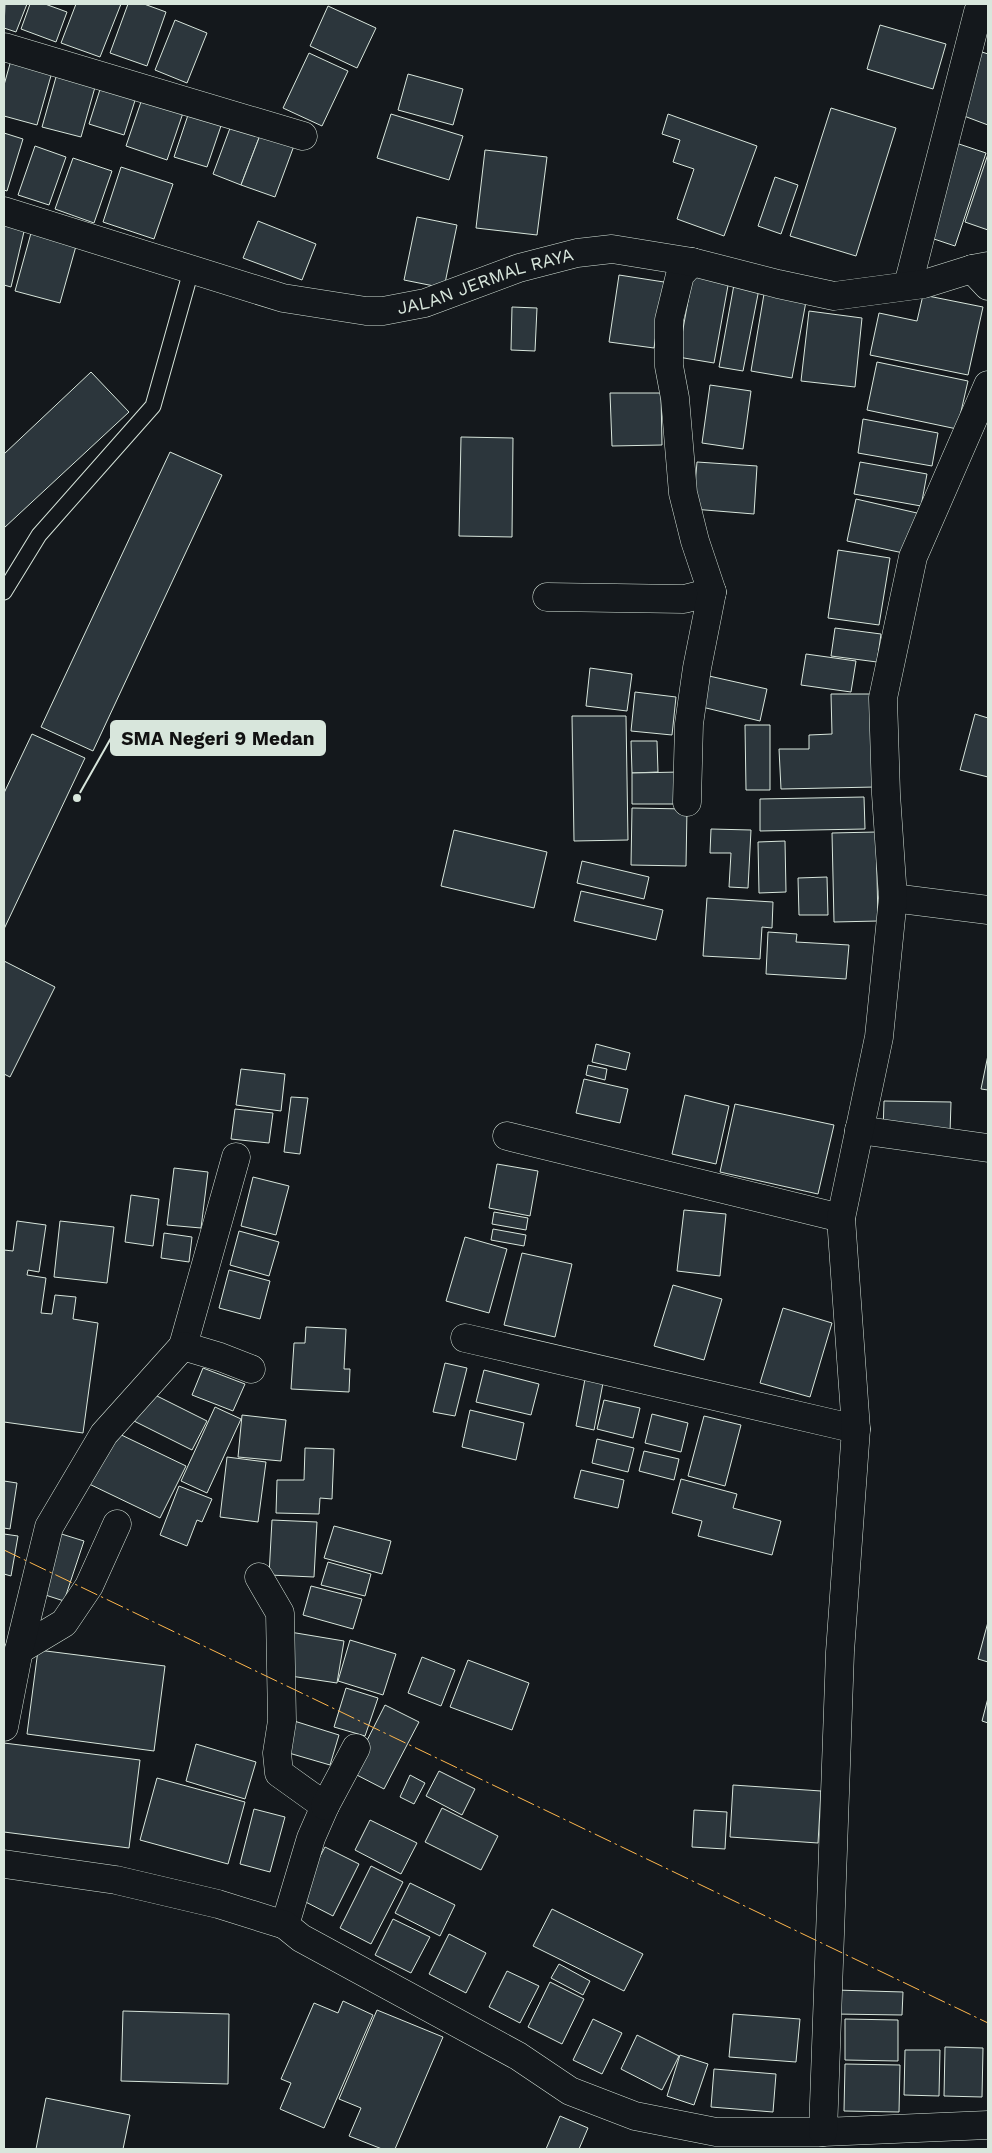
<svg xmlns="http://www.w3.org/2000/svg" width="992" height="2153" font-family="'Work Sans',sans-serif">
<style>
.building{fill:#2c363c;stroke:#d8e6dc}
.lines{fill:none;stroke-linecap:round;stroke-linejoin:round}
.lane-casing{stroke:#d8e6dc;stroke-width:17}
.street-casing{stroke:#d8e6dc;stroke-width:29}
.secondary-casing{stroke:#d8e6dc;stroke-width:29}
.lane{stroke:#14181c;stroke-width:15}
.street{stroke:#14181c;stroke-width:28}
.secondary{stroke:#14181c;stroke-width:28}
.power{stroke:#ffb74d;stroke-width:1;stroke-dasharray:18 4 2.5 4;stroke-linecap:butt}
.labels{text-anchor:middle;stroke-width:4;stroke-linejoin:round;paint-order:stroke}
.street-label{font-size:18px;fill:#d8e6dc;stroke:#14181c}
.leader{fill:none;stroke:#d8e6dc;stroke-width:2}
.callout-dot{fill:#d8e6dc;stroke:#14181c;stroke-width:2}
.callout{fill:#d8e6dc;stroke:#d8e6dc;stroke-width:2}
.callout-label{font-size:19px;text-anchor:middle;font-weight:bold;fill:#111}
</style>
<rect width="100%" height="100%" fill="#14181c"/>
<!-- building -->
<g class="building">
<path d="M5,4H27L16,32L4,28Z"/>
<path d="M30,4H45L67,12L56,42L21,29Z"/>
<path d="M76,4H121L100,57L61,43Z"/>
<path d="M128,4H144L166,12L147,66L110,53Z"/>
<path d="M328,6L376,28L357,68L310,46Z"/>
<path d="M175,20L207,33L187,83L155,70Z"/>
<path d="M880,25L946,44L933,89L867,69Z"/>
<path d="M979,51L988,54V125L956,113Z"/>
<path d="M13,53L54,65L37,125L4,116V85Z"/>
<path d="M309,53L348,71L322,126L283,108Z"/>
<path d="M58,70L97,80L81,137L42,127Z"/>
<path d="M408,74L463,89L453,125L398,110Z"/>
<path d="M103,80L138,91L124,135L89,124Z"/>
<path d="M144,93L185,107L167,160L126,146Z"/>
<path d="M831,108L896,128L856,256L790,236Z"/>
<path d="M190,109L223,120L207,167L174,157Z"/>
<path d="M391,114L463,136L449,180L377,158Z"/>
<path d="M668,114L757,146L724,236L677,219L694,169L673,162L680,140L662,134Z"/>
<path d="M233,120L262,130L241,185L213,174Z"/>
<path d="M262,130L295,143L275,197L241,185Z"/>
<path d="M4,133L23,139L7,191L4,190Z"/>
<path d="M956,143L986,153L955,246L925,236Z"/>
<path d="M35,146L66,157L49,205L18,195Z"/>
<path d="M485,150L547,157L537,235L476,228Z"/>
<path d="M988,154V230L965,222Z"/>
<path d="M73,158L112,171L94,223L55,209Z"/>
<path d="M121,167L173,184L154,239L103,222Z"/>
<path d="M775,177L798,185L781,234L758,226Z"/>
<path d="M417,217L457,225L444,288L404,280Z"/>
<path d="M4,218L26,223L11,287L4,285Z"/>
<path d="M258,221L316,244L302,280L243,258Z"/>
<path d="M31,233L76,246L60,303L15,291Z"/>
<path d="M693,273L729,280L714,363L678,357Z"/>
<path d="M619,275L664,282L654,348L609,342Z"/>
<path d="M735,279L760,284L743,371L719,367Z"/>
<path d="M765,288L807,296L792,378L751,371Z"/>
<path d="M923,295L983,307L968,375L870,355L879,313L917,321Z"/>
<path d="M512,307L537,308L535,351L511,350Z"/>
<path d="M809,311L862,318L855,387L801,381Z"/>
<path d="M877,362L968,381L957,429L867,410Z"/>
<path d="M91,372L129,412L4,528V454Z"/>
<path d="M710,385L751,391L743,449L702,443Z"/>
<path d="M610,393H661L662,445L612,446Z"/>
<path d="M863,419L938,433L932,466L858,453Z"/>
<path d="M461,437L513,438L512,537L459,536Z"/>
<path d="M170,452L222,475L93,751L41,727Z"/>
<path d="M697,462L757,466L754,514L693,509Z"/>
<path d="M860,462L927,474L921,506L854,494Z"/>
<path d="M856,499L917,513L908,554L847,541Z"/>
<path d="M838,550L890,558L879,625L828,618Z"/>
<path d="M835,628L881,634L877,662L831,656Z"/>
<path d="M806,654L856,661L851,692L801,685Z"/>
<path d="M590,668L632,674L627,711L586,706Z"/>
<path d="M709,676L767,689L760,721L702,707Z"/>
<path d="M635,692L676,697L672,735L631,731Z"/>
<path d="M831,694H872L875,787L781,789L779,749H809V735L832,734Z"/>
<path d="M975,714L988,718V777L960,770Z"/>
<path d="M572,716H626L628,840L574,841Z"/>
<path d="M745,725H770V790H746Z"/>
<path d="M32,734L85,758L4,929V793Z"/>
<path d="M631,741H657L658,772L632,773Z"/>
<path d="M680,772L681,804H632V773Z"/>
<path d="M864,797L865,829L760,831V799Z"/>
<path d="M632,808L687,809L686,866L631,865Z"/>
<path d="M711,829L751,830L748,888L729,887L731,853H710Z"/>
<path d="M454,830L547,852L534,908L441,886Z"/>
<path d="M876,832L878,921L834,922L832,833Z"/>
<path d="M785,841L786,892L759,893L758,842Z"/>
<path d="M582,861L649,877L644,899L577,883Z"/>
<path d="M827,877L828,915H799L798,878Z"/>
<path d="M581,891L663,910L656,940L574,921Z"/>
<path d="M707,898L773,902L772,928L762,927L760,959L703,956Z"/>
<path d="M768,932L797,934L796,942L849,945L846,979L766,974Z"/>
<path d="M4,961L55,987L10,1077L4,1074Z"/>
<path d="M596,1044L630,1053L626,1070L592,1062Z"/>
<path d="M988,1055V1090L981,1089Z"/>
<path d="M588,1065L607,1069L605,1080L586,1075Z"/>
<path d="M241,1069L285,1074L281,1111L236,1105Z"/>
<path d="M584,1079L628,1089L620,1123L576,1113Z"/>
<path d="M685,1095L729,1106L716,1164L672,1154Z"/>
<path d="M291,1097L308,1098L300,1154L284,1152Z"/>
<path d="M884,1101L951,1102L950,1133L883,1132Z"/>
<path d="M735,1104L834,1125L818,1194L720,1172Z"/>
<path d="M235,1109L273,1113L269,1143L231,1139Z"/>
<path d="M497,1164L538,1171L530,1216L489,1208Z"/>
<path d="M174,1168L208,1172L201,1228L167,1225Z"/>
<path d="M253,1177L289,1186L276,1235L241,1226Z"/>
<path d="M131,1195L159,1199L153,1246L125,1242Z"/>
<path d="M684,1210L726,1214L720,1276L677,1271Z"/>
<path d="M494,1212L528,1218L526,1230L492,1224Z"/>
<path d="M17,1221L46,1225L39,1272L28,1270L27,1275L46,1278L41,1313L52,1314L55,1295L76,1297L73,1319L98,1323L83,1433L4,1422V1250L13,1251Z"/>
<path d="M60,1221L114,1227L107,1283L54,1277Z"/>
<path d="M493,1229L526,1235L524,1246L491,1240Z"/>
<path d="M239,1231L279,1242L269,1276L230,1265Z"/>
<path d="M164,1233L192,1237L189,1262L161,1258Z"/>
<path d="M465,1237L507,1249L489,1313L446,1301Z"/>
<path d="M522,1253L572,1264L555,1337L504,1325Z"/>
<path d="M229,1270L270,1281L260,1319L219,1308Z"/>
<path d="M673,1285L722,1299L704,1360L654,1346Z"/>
<path d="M783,1308L832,1323L810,1397L760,1383Z"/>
<path d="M306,1327L346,1329L344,1369H350L349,1392L291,1389L294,1343H305Z"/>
<path d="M445,1363L467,1368L455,1416L433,1412Z"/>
<path d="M203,1368L245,1384L233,1411L192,1395Z"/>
<path d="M484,1370L539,1384L531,1415L476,1402Z"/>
<path d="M585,1379L603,1383L594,1430L576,1426Z"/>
<path d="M147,1391L207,1421L192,1450L132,1420Z"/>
<path d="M604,1400L640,1408L633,1438L597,1429Z"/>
<path d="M215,1407L241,1419L207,1493L181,1481Z"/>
<path d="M470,1410L524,1423L516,1460L462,1447Z"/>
<path d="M652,1414L688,1423L681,1452L645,1443Z"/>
<path d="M242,1415L286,1420L281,1461L238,1457Z"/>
<path d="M704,1416L741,1425L725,1486L688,1476Z"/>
<path d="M111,1430L186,1466L160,1518L85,1482Z"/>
<path d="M597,1439L634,1448L628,1472L592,1463Z"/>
<path d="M305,1448L334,1449L332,1499L320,1498L319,1514L276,1513L277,1480H304Z"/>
<path d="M644,1451L679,1459L674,1480L639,1471Z"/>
<path d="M227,1457L266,1462L258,1522L220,1517Z"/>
<path d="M581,1470L624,1480L618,1508L574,1498Z"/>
<path d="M681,1479L737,1494L733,1508L781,1521L772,1555L698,1536L702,1521L672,1513Z"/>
<path d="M4,1481L17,1483L10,1529L4,1528Z"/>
<path d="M179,1486L212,1499L202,1522L197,1520L187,1546L160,1535Z"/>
<path d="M272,1520L317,1522L314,1577L269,1575Z"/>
<path d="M334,1526L391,1541L382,1574L324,1558Z"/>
<path d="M55,1532L84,1541L64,1601L36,1592Z"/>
<path d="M4,1534L18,1536L11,1576L4,1574Z"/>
<path d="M328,1562L371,1574L365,1596L321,1585Z"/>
<path d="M311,1586L362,1599L353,1629L303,1615Z"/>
<path d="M988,1622V1662L978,1659Z"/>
<path d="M290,1632L344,1641L337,1683L284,1675Z"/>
<path d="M350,1640L396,1654L383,1695L338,1681Z"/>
<path d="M38,1650L165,1666L154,1751L27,1734Z"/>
<path d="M422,1657L455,1670L441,1706L408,1693Z"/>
<path d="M468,1660L529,1683L512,1730L450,1707Z"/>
<path d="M346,1688L378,1698L365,1736L334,1727Z"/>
<path d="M988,1698V1723L982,1721Z"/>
<path d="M385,1705L419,1722L384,1789L351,1772Z"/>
<path d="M291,1720L339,1735L330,1765L282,1751Z"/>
<path d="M4,1743L140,1760L129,1848L4,1832Z"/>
<path d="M196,1744L256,1762L245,1799L186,1781Z"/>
<path d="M439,1771L475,1789L462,1815L426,1796Z"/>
<path d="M410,1775L425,1783L414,1804L400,1797Z"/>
<path d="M157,1778L245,1802L228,1864L140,1840Z"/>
<path d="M733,1785L821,1791L818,1843L730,1837Z"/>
<path d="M442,1808L498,1836L481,1870L425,1842Z"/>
<path d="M254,1809L285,1817L270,1872L240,1864Z"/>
<path d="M694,1810L727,1812L725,1849L692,1847Z"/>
<path d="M370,1820L417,1843L401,1874L355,1850Z"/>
<path d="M325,1847L359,1864L333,1916L298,1898Z"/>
<path d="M371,1866L403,1882L371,1944L340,1928Z"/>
<path d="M410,1883L455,1905L440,1936L395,1913Z"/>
<path d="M552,1909L643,1954L624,1991L533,1946Z"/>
<path d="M393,1919L430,1937L411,1973L375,1955Z"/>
<path d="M449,1934L486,1953L466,1993L429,1974Z"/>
<path d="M559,1964L590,1981L583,1995L551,1978Z"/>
<path d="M507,1971L539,1986L520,2023L489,2007Z"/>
<path d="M550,1982L584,1999L562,2044L528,2027Z"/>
<path d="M835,1990L903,1992L902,2015L835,2014Z"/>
<path d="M343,2001L373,2015L324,2128L280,2109L291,2083L281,2079L314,2003L338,2013Z"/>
<path d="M377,2010L443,2037L395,2149H382L349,2136L361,2108L339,2099Z"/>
<path d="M123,2011L229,2014L228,2084L121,2081Z"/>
<path d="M733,2014L800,2019L796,2062L729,2057Z"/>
<path d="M593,2019L622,2033L602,2074L573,2060Z"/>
<path d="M845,2019L898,2020V2061L845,2060Z"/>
<path d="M637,2035L679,2056L662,2090L621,2069Z"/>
<path d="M945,2047L983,2048L982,2097L944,2096Z"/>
<path d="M905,2050H940L939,2096L904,2095Z"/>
<path d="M680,2055L708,2064L694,2105L667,2096Z"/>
<path d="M845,2064L900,2065L899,2112L844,2111Z"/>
<path d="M714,2069L776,2074L773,2112L711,2107Z"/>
<path d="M46,2098L130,2115L123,2149H36Z"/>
<path d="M560,2116L588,2128L579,2149H546Z"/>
</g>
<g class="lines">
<!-- lane casing -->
<g class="lane-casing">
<path id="lane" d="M4,592L39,535L153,406L191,271"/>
</g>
<!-- street casing -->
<g class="street-casing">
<g id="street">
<path d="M4,47L303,136"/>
<path d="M972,269L988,286"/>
<path d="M908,285L978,12"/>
<path d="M547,597L684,599L712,592"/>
<path d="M687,802L689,724L697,668L712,592L695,541L683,493L675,398L669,366V320L680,275L692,262"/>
<path d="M893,898L988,910"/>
<path d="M859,1130L988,1148"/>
<path d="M507,1136L841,1218"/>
<path d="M465,1338L856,1429"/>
<path d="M183,1346L236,1157"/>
<path d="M259,1577L280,1613L282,1721L277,1753L279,1773L325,1806L311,1838L285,1925"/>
<path d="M19,1650L64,1623L89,1586L117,1524"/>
<path d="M4,1727L19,1650L49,1527L104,1434L183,1346L220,1357L251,1369"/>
<path d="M325,1806L356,1748"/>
<path d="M4,1864L116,1880L218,1904L285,1925L301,1938L518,2056L570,2091L635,2116L716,2132H823L988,2125"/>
<path d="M823,2132L840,1652L856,1429L841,1218L879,1037L893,898L886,794L883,698L913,557L988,385"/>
</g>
</g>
<!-- secondary casing -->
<g class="secondary-casing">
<g id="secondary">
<path id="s1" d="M4,211L283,298L366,311H383L425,303L519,268L577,253L612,249L692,262L778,284L834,296L924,284L972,269L988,266"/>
</g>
</g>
<!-- lane -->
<use href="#lane" class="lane"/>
<!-- street -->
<use href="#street" class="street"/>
<!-- secondary -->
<use href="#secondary" class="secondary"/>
<!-- power -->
<path class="power" d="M4,1550L988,2023"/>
</g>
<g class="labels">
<!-- street labels -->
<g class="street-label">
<text dy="6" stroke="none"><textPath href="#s1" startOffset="500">JALAN JERMAL RAYA</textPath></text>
</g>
</g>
<!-- callouts -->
<path class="leader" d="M77 798L111 738"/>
<circle class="callout-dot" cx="77" cy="798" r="5"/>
<rect class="callout" x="111" y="721" width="214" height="34" rx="5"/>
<g class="callout-label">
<text x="218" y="745">SMA Negeri 9 Medan</text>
</g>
<!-- border -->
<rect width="992" height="2153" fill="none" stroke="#d8e6dc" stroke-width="10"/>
</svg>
